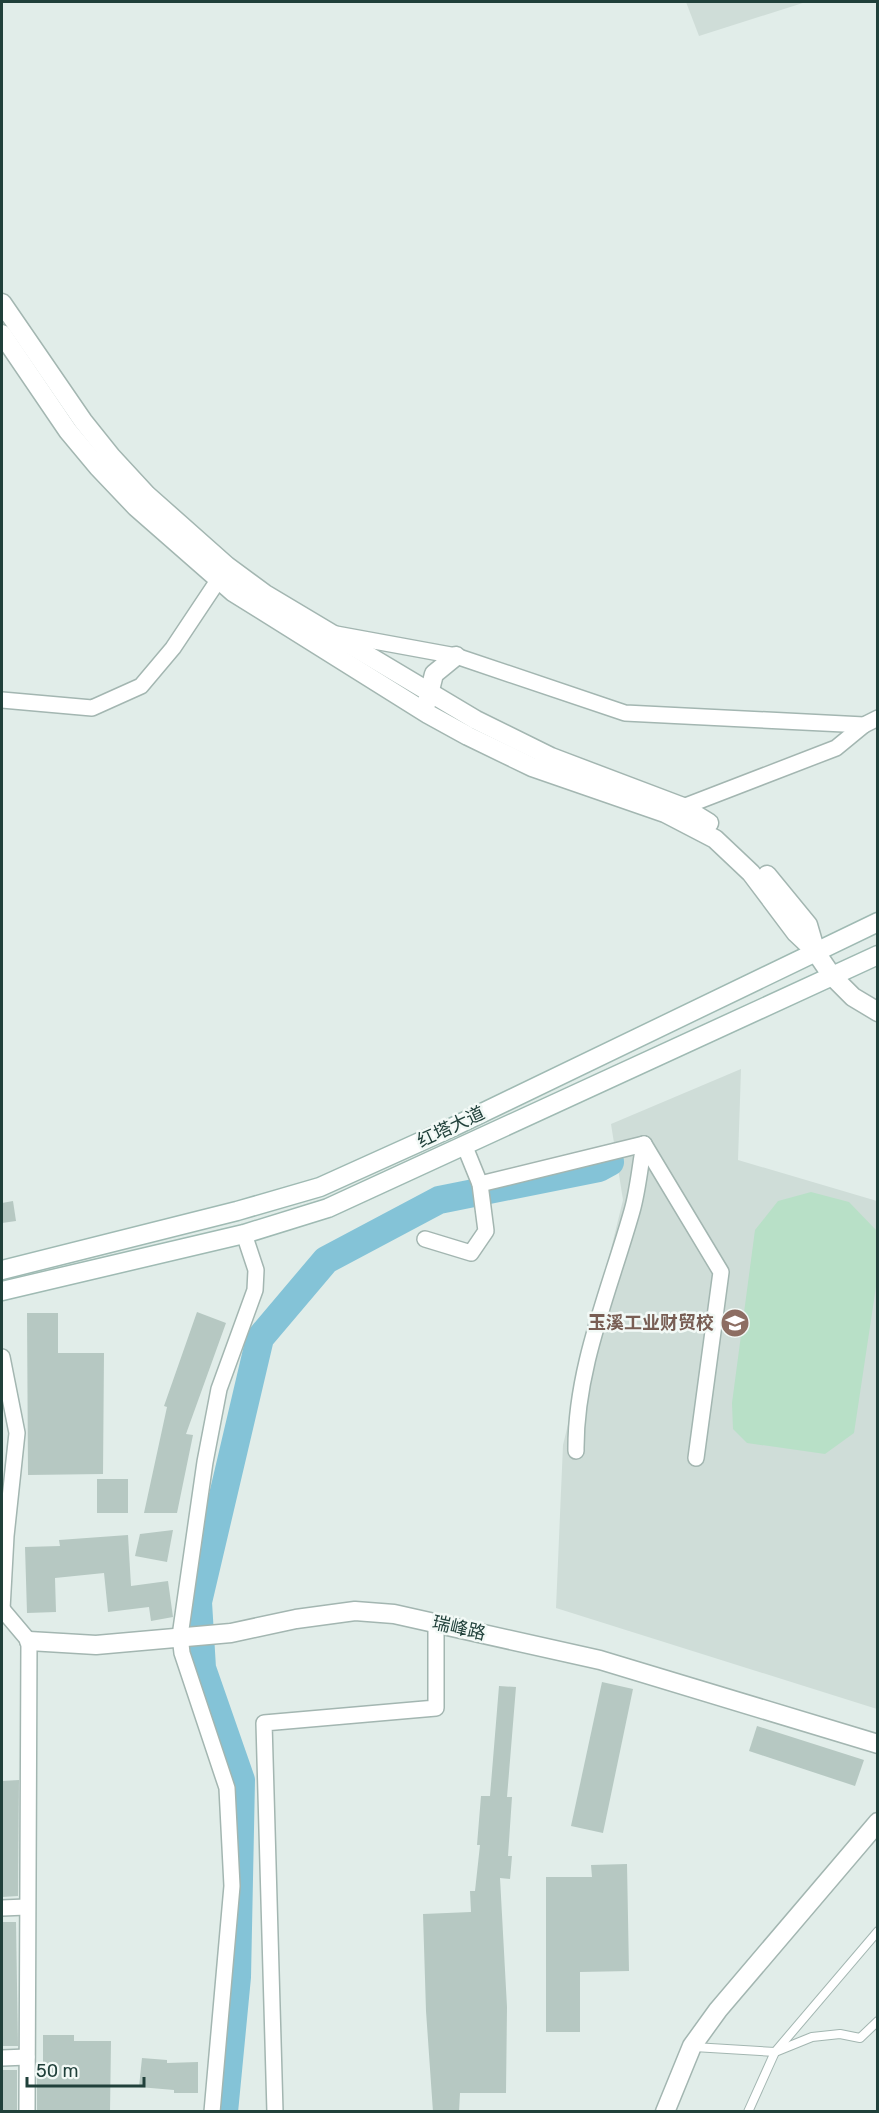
<svg xmlns="http://www.w3.org/2000/svg" width="879" height="2113" font-family="Rubik,'Noto Sans SC',sans-serif">
<style>
.built{fill:#cfddd8}
.green{fill:#b8e0c7}
.lines{fill:none;stroke-linecap:round;stroke-linejoin:round}
.river{stroke:#84c3d7;stroke-width:28}
.building{fill:#b6c8c2}
.service-casing{stroke:#a3b6b1;stroke-width:10}
.minor-casing{stroke:#a3b6b1;stroke-width:18}
.tertiary-casing{stroke:#a3b6b1;stroke-width:21}
.secondary-casing{stroke:#9fbab3;stroke-width:21}
.service{stroke:#fff;stroke-width:8}
.minor{stroke:#fff;stroke-width:15}
.tertiary{stroke:#fff;stroke-width:18}
.secondary{stroke:#fff;stroke-width:18}
.labels{text-anchor:middle;stroke-width:5;stroke-linejoin:round;paint-order:stroke}
.street-label{font-size:18px;fill:#20403a;stroke:#f2f9f6}
.education-label{font-size:18px;font-weight:bold;fill:#785e54;stroke:#f2f9f6;text-anchor:end}
</style>
<rect width="100%" height="100%" fill="#e1ede9"/>
<!-- built -->
<g class="built">
<path d="M686,2H806L699,36Z"/>
<path d="M741,1069L738,1160L877,1201V1709L556,1608L563,1445L623,1200L611,1124Z"/>
</g>
<!-- green -->
<path class="green" d="M811,1192L849,1202L877,1231V1280L854,1433L825,1454L747,1443L733,1429L732,1403L755,1230L778,1201Z"/>
<g class="lines">
<!-- river -->
<path class="river" d="M224,2112L237,1977L241,1780L202,1668L198,1602L260,1338L326,1260L439,1200L599,1168L610,1162"/>
</g>
<!-- building -->
<g class="building">
<path d="M13,1201L16,1221L2,1223V1203Z"/>
<path d="M197,1312L226,1323L186,1434L193,1435L177,1513H144L167,1407L164,1406Z"/>
<path d="M27,1313H58V1353H104L103,1474L28,1475Z"/>
<rect x="97" y="1479" width="31" height="34"/>
<path d="M173,1530L167,1562L135,1556L140,1534Z"/>
<path d="M128,1535L131,1586L168,1581L173,1617L151,1621L149,1607L108,1612L104,1573L55,1578L56,1612L27,1613L25,1547L60,1546L59,1540Z"/>
<path d="M602,1682L633,1689L603,1833L571,1826Z"/>
<path d="M499,1686L516,1687L507,1797H512L508,1856H512L510,1879L500,1878L507,2007L506,2093H460L459,2112H433L426,2011L423,1914L471,1912L470,1891H475L480,1845H477L481,1796H490Z"/>
<path d="M757,1726L864,1760L855,1786L749,1751Z"/>
<path d="M19,1780L18,1896L2,1897V1781Z"/>
<path d="M627,1864L629,1971L580,1972V2032H546V1877H592L591,1865Z"/>
<path d="M2,1922H16L18,2046H2Z"/>
<path d="M43,2035H74V2041H111L110,2112H37V2070L43,2069Z"/>
<path d="M142,2058L167,2060V2063L198,2062V2093H174V2090L139,2087Z"/>
<rect x="2" y="2070" width="15" height="42"/>
</g>
<g class="lines">
<!-- service casing -->
<g class="service-casing">
<g id="service">
<path d="M694,2047L775,2052L812,2037L840,2034L860,2038L878,2021"/>
<path d="M748,2112L775,2052L878,1931"/>
</g>
</g>
<!-- minor casing -->
<g class="minor-casing">
<g id="minor">
<path d="M336,634L456,656L625,713L864,725L878,718"/>
<path d="M2,700L92,708L141,686L173,648L225,570"/>
<path d="M678,812L683,807L836,748L864,725"/>
<path d="M644,1144L721,1272L696,1458"/>
<path d="M480,1184L644,1144C640,1166 638,1190 632,1211C610,1289 575,1369 576,1451"/>
<path d="M425,1239L471,1253L486,1231L480,1184L465,1147"/>
<path d="M2,1357L17,1433L6,1536L2,1609"/>
<path d="M2,1609L29,1641L27,2112"/>
<path d="M2,1908L26,1907"/>
<path d="M2,2058L27,2057"/>
<path d="M212,2112L232,1886L227,1788L182,1653L180,1636L205,1462L219,1389L255,1290L256,1270L244,1234"/>
<path d="M275,2112L264,1723L436,1708V1623"/>
</g>
</g>
<!-- tertiary casing -->
<g class="tertiary-casing">
<g id="tertiary">
<path d="M2,303L83,421L111,456L147,495L227,566L265,594L476,720L551,757L683,807L709,823"/>
<path d="M2,334L68,431L98,467L136,507L233,592L428,714L468,736L532,767L665,813L715,839L751,873L796,933L815,951L832,976L853,997L878,1012"/>
<path d="M427,702L434,674L456,656"/>
<path d="M767,875L808,925L815,949"/>
<path d="M29,1641L96,1645L231,1633L296,1619L355,1611L394,1614L600,1660L878,1744"/>
<path d="M665,2112L692,2046L718,2010L878,1822"/>
</g>
</g>
<!-- secondary casing -->
<g class="secondary-casing">
<g id="secondary">
<path d="M2,1270L237,1211L320,1187L453,1127L878,922"/>
<path d="M2,1291L244,1234L328,1208L878,955"/>
</g>
</g>
<!-- service -->
<use href="#service" class="service"/>
<!-- minor -->
<use href="#minor" class="minor"/>
<!-- tertiary -->
<use href="#tertiary" class="tertiary"/>
<!-- secondary -->
<use href="#secondary" class="secondary"/>
</g>
<!-- icons -->
<defs>
<g id="school-disc" transform="scale(1.5)"><circle r="9.5" fill="#8d6e63" stroke="#f2f9f6"/><path d="M0-5L7-2L0 1L-7-2ZM-4 1L0 2.5L4 1V4Q0 6-4 4Z" fill="#fff"/></g>
</defs>
<g fill-rule="evenodd">
<use href="#school-disc" x="735" y="1323"/>
</g>
<g class="labels">
<!-- street labels -->
<g class="street-label">
<text transform="translate(451 1127) rotate(-25)" y="6">红塔大道</text>
<text transform="translate(459 1628) rotate(13)" y="6">瑞峰路</text>
</g>
<!-- education labels -->
<g class="education-label">
<text x="714" y="1329">玉溪工业财贸校</text>
</g>
</g>
<!-- border -->
<rect width="879" height="2113" fill="none" stroke="#20403a" stroke-width="6"/>
<!-- scale -->
<path d="M27 2077v9h117v-9" fill="none" stroke="#20403a" stroke-width="3"/>
<text x="36" y="2077" font-size="18" fill="#20403a" stroke="#f2f9f6" stroke-width="4.5" paint-order="stroke">50 m</text>
</svg>
